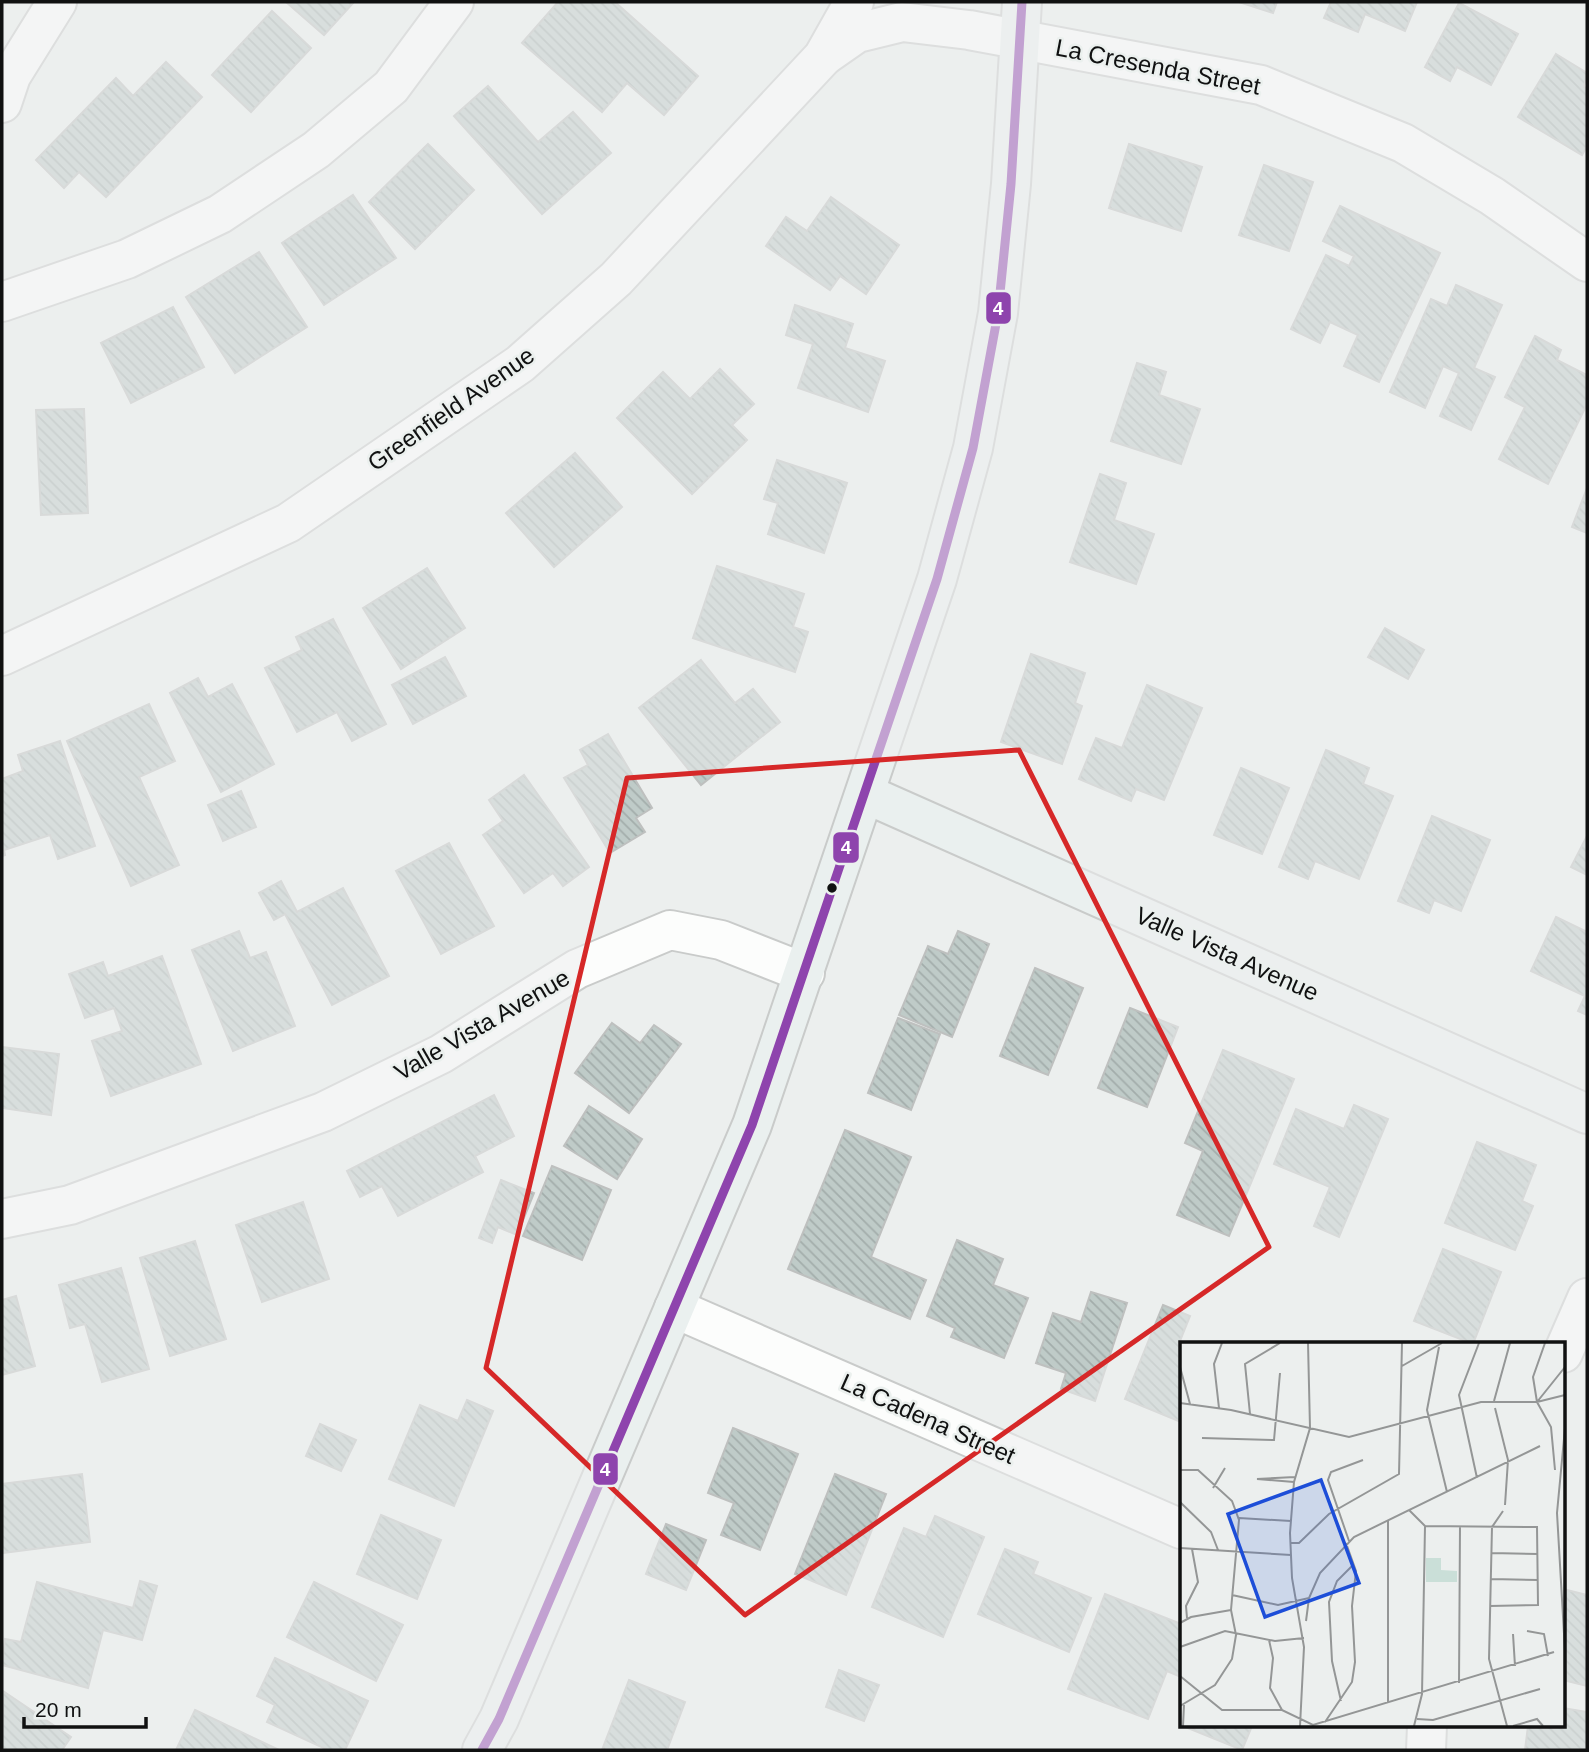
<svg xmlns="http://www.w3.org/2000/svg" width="1589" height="1752" font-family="Arial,sans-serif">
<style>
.building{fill:url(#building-back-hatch);stroke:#bec0bf;stroke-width:2}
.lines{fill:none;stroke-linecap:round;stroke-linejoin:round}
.street-casing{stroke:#c9cbca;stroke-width:42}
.secondary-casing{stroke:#c9cbca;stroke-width:42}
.street{stroke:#fcfdfc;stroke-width:38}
.secondary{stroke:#eaf0ef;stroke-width:38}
.bus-1-casing{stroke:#ebf0ee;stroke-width:14}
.bus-1{stroke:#8e44ad;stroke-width:9}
.marked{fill:none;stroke:#d62828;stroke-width:5;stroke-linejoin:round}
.bus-dot{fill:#101111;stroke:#ebf0ee;stroke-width:2.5}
.labels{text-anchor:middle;stroke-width:5;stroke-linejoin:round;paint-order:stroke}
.street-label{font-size:24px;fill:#101111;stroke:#ebf0ee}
.inset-road{fill:none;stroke:#949696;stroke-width:2}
.view{fill:#1d4ed8;fill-opacity:0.15;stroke:#1d4ed8;stroke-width:3.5}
.inset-edge{fill:none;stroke:#101111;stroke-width:3.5}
.line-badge{stroke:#ebf0ee;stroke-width:2.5}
.badge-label{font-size:19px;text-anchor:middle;font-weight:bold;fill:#fff}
</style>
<defs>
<pattern id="building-back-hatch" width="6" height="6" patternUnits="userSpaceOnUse" patternTransform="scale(1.75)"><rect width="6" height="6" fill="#bfcbc8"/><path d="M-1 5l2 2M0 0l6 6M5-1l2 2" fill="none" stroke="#a3adab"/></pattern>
</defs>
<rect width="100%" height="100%" fill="#ecefee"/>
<!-- building -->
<g class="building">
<path d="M286,2H354L324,35Z"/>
<path d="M558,2H615L698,76L664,115L627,83L602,112L522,43Z"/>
<path d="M1239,2H1277L1273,13Z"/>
<path d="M1331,2H1417L1405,31L1365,14L1358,32L1324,18Z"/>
<path d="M1459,3L1518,34L1491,85L1457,67L1450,81L1425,67Z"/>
<path d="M272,11L311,48L251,112L212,75Z"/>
<path d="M1556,54L1587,73L1584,87L1587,88V146L1582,155L1518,117Z"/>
<path d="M166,62L202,97L106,197L79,172L64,188L36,160L116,78L133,96Z"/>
<path d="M488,86L538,142L573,112L611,153L542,214L454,116Z"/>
<path d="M428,144L474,190L415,249L369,202Z"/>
<path d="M1129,144L1202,167L1181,231L1109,208Z"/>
<path d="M1264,165L1313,182L1289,251L1239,235Z"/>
<path d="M353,195L396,258L324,305L282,243Z"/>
<path d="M831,197L899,245L866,294L840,276L830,290L766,246L786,217L807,231Z"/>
<path d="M1340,206L1440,253L1379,382L1344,366L1358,335L1330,322L1320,343L1291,329L1326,255L1349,266L1354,256L1323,241Z"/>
<path d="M259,252L307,327L235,373L186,297Z"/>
<path d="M1456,285L1502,305L1474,368L1495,377L1471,430L1440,416L1459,373L1443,366L1425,408L1390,392L1431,299L1447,306Z"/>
<path d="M795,305L853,324L845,348L885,361L868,412L798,388L813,344L786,335Z"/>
<path d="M173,307L204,367L131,403L101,343Z"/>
<path d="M1535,336L1561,350L1557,360L1587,375V404L1548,484L1499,459L1525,407L1505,397Z"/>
<path d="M1137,363L1166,372L1159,395L1200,409L1181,464L1111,441Z"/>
<path d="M720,369L754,404L732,425L747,440L692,494L617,418L663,372L690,399Z"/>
<path d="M84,409L88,513L41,515L36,410Z"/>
<path d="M575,453L622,507L554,567L506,513Z"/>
<path d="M777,460L847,483L824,553L768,534L778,503L764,499Z"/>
<path d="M1100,474L1126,483L1114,520L1154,534L1136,584L1070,562Z"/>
<path d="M1587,488V533L1572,527Z"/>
<path d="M717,566L804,594L793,627L808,632L795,672L693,638Z"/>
<path d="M427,568L465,628L401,669L363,608Z"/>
<path d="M333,619L386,724L352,741L337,712L297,732L265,668L302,650L296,637Z"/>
<path d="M1385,628L1424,650L1408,679L1368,657Z"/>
<path d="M1031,654L1085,673L1075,703L1082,706L1062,764L1001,742Z"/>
<path d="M445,657L466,696L413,724L392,685Z"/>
<path d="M701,660L735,703L753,689L780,722L701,785L639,708Z"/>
<path d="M198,678L208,697L232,684L274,764L221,792L170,693Z"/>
<path d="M1147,685L1202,708L1164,800L1136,789L1131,801L1079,779L1096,738L1122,748Z"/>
<path d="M149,704L175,761L139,777L179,865L131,886L67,741Z"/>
<path d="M608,734L652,808L636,818L645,832L610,853L564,778L588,765L580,750Z"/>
<path d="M60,741L95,846L58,859L50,835L4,850L5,855L2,856V779L23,771L18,755Z"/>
<path d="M1326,750L1369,768L1363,784L1393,796L1359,879L1315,861L1308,879L1279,867Z"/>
<path d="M1241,768L1289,788L1262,854L1214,835Z"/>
<path d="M524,775L589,867L563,886L553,873L524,893L483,835L503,821L489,800Z"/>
<path d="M241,791L256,827L223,841L208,805Z"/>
<path d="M1432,816L1490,840L1461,911L1434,900L1429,913L1398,901Z"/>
<path d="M1587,836V875L1571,867Z"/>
<path d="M449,843L494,926L441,954L396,871Z"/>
<path d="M281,881L297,912L343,888L389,976L332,1005L285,914L274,920L259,893Z"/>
<path d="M1556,917L1587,932V1015L1578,1011L1585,996L1531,971Z"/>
<path d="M239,931L250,958L266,952L295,1026L233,1051L192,950Z"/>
<path d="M958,931L989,944L952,1037L899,1015L928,946L948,954Z"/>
<path d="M162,956L201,1064L111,1096L92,1041L122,1031L114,1008L85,1018L69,974L103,962L108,976Z"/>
<path d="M1035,968L1083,988L1048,1075L1000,1056Z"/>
<path d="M1130,1008L1178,1027L1147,1107L1098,1088Z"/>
<path d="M898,1018L940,1034L911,1110L868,1093Z"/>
<path d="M612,1023L640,1043L654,1025L681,1044L629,1113L575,1073Z"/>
<path d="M2,1047L59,1054L51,1115L2,1108Z"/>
<path d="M1223,1050L1294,1079L1229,1236L1177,1215L1203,1151L1185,1143Z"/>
<path d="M494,1095L514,1136L475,1156L483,1172L398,1216L382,1186L360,1197L347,1171Z"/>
<path d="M1354,1105L1388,1119L1339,1237L1314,1226L1330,1187L1274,1164L1296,1109L1344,1129Z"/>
<path d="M589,1106L642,1139L617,1179L564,1146Z"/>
<path d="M845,1130L911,1157L871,1257L926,1280L910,1319L788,1269Z"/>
<path d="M1477,1142L1536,1165L1522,1201L1533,1206L1515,1250L1445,1223Z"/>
<path d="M552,1166L611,1190L582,1260L523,1236Z"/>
<path d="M501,1180L534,1193L517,1235L498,1227L492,1243L479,1238Z"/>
<path d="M303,1202L329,1279L262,1302L236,1225Z"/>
<path d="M957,1240L1003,1259L993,1285L1028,1298L1004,1358L951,1337L955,1328L927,1316Z"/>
<path d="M195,1241L226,1339L170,1356L140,1258Z"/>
<path d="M1443,1249L1501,1272L1473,1344L1414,1321Z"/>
<path d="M121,1268L149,1369L102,1382L85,1324L70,1328L59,1285Z"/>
<path d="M1091,1292L1127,1303L1095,1401L1061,1389L1066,1373L1036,1363L1053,1313L1081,1322Z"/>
<path d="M16,1296L35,1366L2,1375V1300Z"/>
<path d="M1163,1305L1190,1316L1180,1341L1187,1344H1181V1422L1125,1399Z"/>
<path d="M467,1400L493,1411L454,1506L389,1479L420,1405L458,1421Z"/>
<path d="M320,1424L356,1440L341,1471L306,1456Z"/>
<path d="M733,1428L798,1454L760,1550L721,1535L734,1503L708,1493Z"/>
<path d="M82,1474L90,1542L2,1553V1484Z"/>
<path d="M835,1474L886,1494L846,1595L795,1574Z"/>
<path d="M381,1515L441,1540L417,1599L357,1574Z"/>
<path d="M935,1516L984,1537L943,1637L872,1607L904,1528L926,1537Z"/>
<path d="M666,1524L706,1540L686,1590L646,1574Z"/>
<path d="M1005,1549L1038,1562L1033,1574L1091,1598L1069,1652L978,1614Z"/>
<path d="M140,1581L157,1586L142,1640L103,1630L88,1688L2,1665L5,1639L21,1642L37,1582L133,1608Z"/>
<path d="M314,1582L403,1625L376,1681L287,1637Z"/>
<path d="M1563,1589L1587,1595V1686L1563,1680Z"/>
<path d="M1105,1594L1181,1624V1677L1167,1671L1148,1719L1068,1689Z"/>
<path d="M275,1658L368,1701L345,1750H328L267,1722L275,1705L257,1696Z"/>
<path d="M839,1670L879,1685L864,1721L826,1707Z"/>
<path d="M629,1680L685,1702L667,1750H602Z"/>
<path d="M3,1691L71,1737L62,1750H2Z"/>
<path d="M1563,1708L1587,1712V1750H1525L1528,1726H1563Z"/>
<path d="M195,1710L279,1750H176Z"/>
<path d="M1183,1726H1252L1242,1750Z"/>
</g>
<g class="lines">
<!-- street casing -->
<g class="street-casing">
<g id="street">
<path d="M824,56L857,33L902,22L969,30L1261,85L1403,143L1492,196L1587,262"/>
<path d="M2,103L11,76L57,2"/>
<path d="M2,302L127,259L220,214L316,150L391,87L454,2"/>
<path d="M2,656L288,523L520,364L616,279L823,57L854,2"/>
<path d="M2,1219L70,1205L323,1112L441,1054L577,969L670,930L721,940L805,973"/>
<path d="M674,1308L1181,1529"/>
<path d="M1563,1353L1587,1298"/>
<path d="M1426,1750L1427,1726"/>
</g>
</g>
<!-- secondary casing -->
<g class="secondary-casing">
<g id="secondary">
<path d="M866,794L1587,1114"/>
<path d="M482,1750L499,1719L752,1125L937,579L973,448L998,313L1011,184L1022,2"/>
</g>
</g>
<!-- street -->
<use href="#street" class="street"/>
<!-- secondary -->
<use href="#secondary" class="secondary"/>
<!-- bus-1 casing -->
<g class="bus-1-casing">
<path id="bus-1" d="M482,1750L499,1719L752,1125L937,579L973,448L998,313L1011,184L1022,2"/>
</g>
<!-- bus-1 -->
<use href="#bus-1" class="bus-1"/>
</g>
<!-- marked area -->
<path d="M0 0H1589V1752H0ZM1019,750L1269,1247L745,1615L486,1368L627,778Z" fill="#ecefee" fill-opacity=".55" fill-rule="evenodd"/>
<path class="marked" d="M1019,750L1269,1247L745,1615L486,1368L627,778Z"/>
<!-- markers -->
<circle class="bus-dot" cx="832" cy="888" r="6"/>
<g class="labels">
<!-- street labels -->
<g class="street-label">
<text transform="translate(1158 67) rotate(11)" y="8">La Cresenda Street</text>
<text transform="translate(451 409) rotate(-35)" y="8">Greenfield Avenue</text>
<text transform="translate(1227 954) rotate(24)" y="8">Valle Vista Avenue</text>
<text transform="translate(482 1025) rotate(-30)" y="8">Valle Vista Avenue</text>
<text transform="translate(928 1419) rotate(24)" y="8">La Cadena Street</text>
</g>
</g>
<!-- overview -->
<g transform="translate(1180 1342)">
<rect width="385" height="385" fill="#ecefee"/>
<path d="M246,216H261V228L277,229V240H246Z" fill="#cadfd8"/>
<path class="inset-road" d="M259,5L247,68L267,150M222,24L262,1M0,25L10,62M314,59L330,1M357,60L353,35L365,1M0,61L51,68L169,95L301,60H357L385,53M39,66L34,22L42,1M315,66L328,118L325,163M70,72L65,22L100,1M385,86L377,171L385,309M22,96L94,98L100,31M0,128H18L52,159L59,178L51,268L56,293L52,317L35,343L0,364M375,128L371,85L357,60L385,25M297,136L279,53L299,1M385,138V204M114,140L77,137L115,135M33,146L45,126M0,160L31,190L38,208M229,168L245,184M323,169L312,185L309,317L327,384M59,176L111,179M208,179V361M245,184L357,185L358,263L310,264M169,199L148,138L151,130L183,118M110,201H119L149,172L219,132L222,1M0,206L111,213M311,211L358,212M311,237L358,238M52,253L98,263L129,256M7,276L6,264L18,240L12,207M126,279L129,256L140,231L174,195L360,104M0,281L11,275L51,268M347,289L364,292L368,314M333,292L335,324M89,298L93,316L90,346L102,368M0,305L45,289L95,299L124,296M0,334L42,368H102L133,383L374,310M279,341L280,184M161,359L152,319L149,260L157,239L174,222M237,377L253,378L360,347M145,380L172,340L175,320L172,264L176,229L166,201M3,384L4,363M120,384L124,305L112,236L110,191L114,140L130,86L128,1M234,384L242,352L245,184M333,384L357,377L363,384"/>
<path class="view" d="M141,138L179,241L85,275L48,172Z"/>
<rect width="385" height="385" class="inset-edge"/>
</g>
<g class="line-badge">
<rect x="985" y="291" width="27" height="34" rx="7" fill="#8e44ad"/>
<rect x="832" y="831" width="28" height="33" rx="7" fill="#8e44ad"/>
<rect x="592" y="1452" width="27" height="34" rx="7" fill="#8e44ad"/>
</g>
<g class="badge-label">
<text x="998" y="315">4</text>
<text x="846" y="854">4</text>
<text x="605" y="1476">4</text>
</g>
<!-- border -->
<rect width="1589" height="1752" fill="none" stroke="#101111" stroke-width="7"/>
<!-- scale -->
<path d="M24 1717v10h122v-10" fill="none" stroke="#101111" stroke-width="3.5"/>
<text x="35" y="1717" font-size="21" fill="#101111" stroke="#ebf0ee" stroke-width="5" paint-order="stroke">20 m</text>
</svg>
